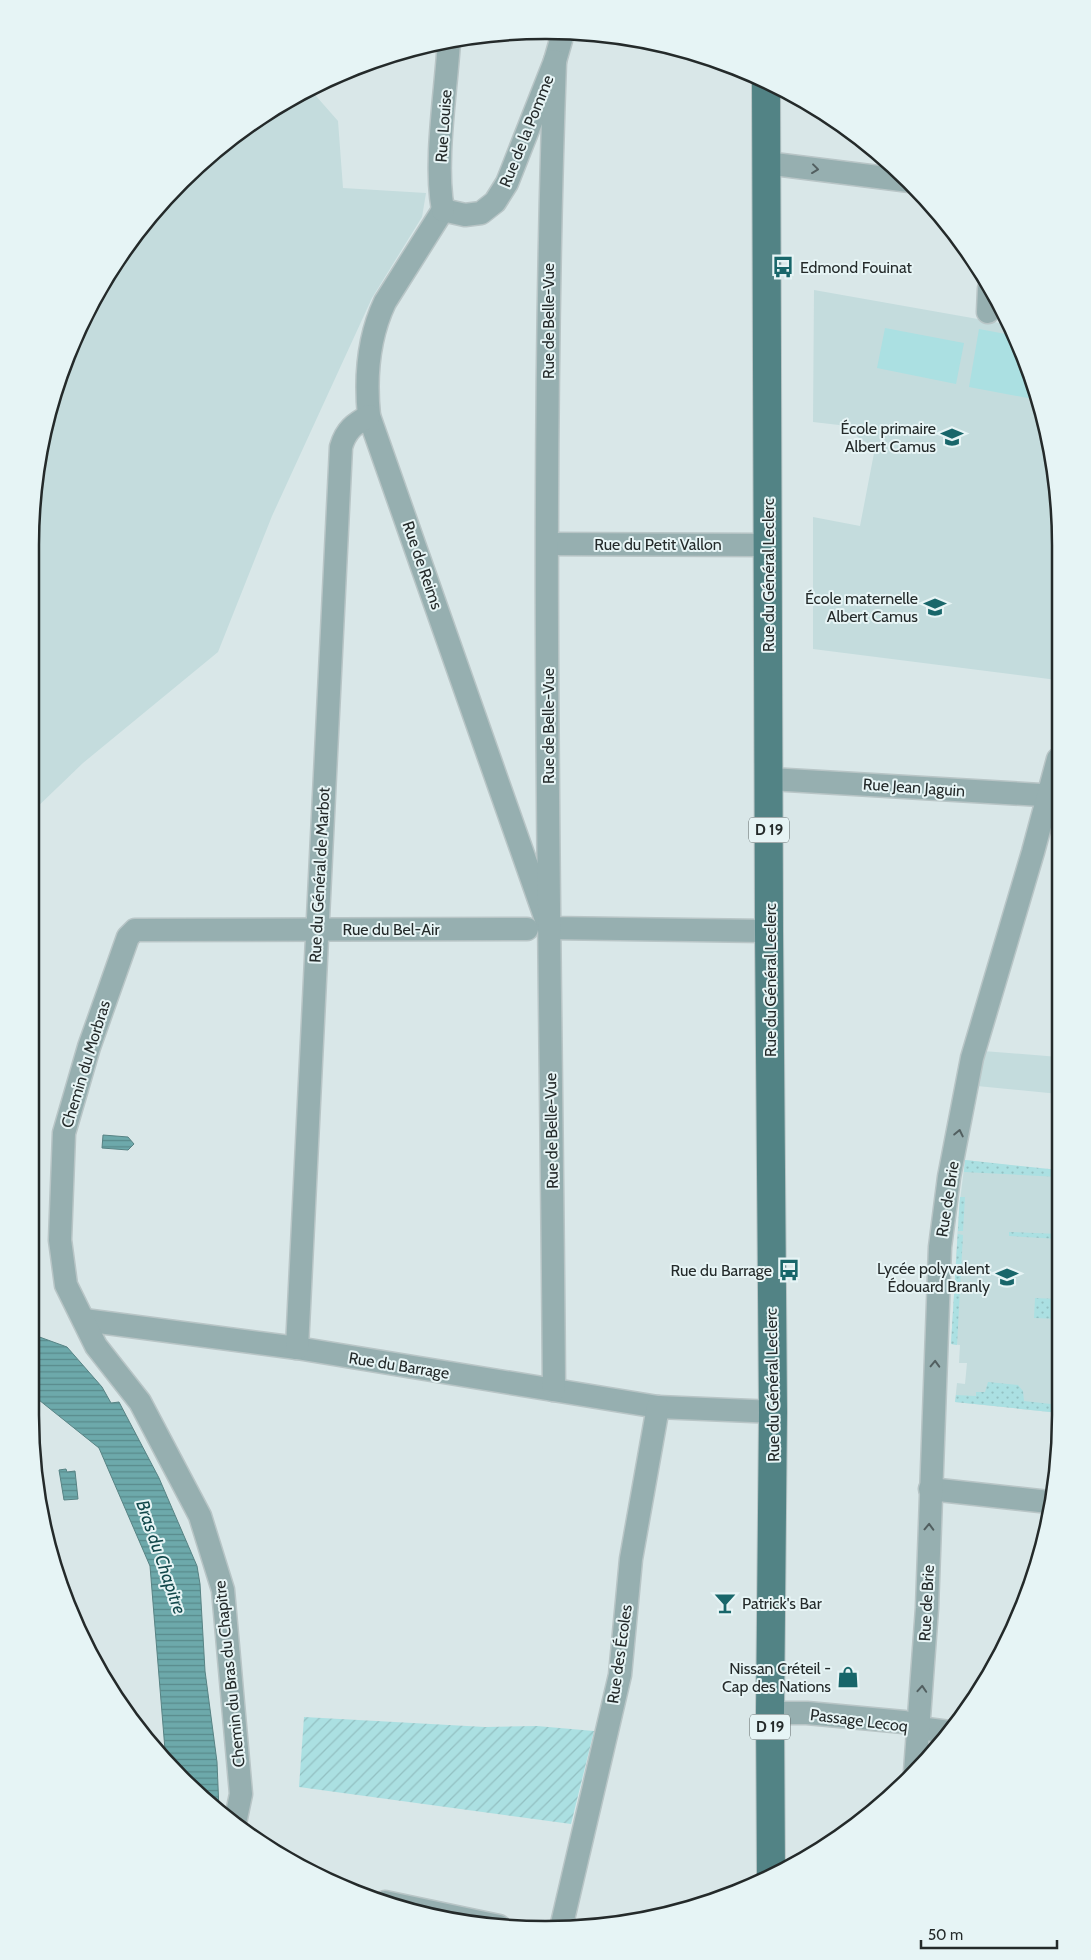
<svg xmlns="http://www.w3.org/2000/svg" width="1091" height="1960" font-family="Cabin,sans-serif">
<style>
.built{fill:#c4dcdd}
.grass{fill:url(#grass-dots)}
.garden{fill:url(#garden-furrows)}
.pitch{fill:#abe0e2}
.water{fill:url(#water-rules);stroke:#578384}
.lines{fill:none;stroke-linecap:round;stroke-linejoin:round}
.minor-casing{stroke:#b8c5c6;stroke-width:25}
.major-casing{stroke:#b8c5c6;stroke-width:30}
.minor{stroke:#96afb0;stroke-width:22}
.major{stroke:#528385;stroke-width:28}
.oneway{stroke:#525f60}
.labels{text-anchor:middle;stroke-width:4;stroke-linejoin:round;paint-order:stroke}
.shield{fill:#e6f4f5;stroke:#5e6767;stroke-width:1}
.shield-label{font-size:15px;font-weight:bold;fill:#242a2a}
.street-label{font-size:16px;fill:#242a2a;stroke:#e6f4f5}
.poi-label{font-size:16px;fill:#242a2a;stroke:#e6f4f5;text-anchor:end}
.water-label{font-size:18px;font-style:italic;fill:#10474a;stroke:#e6f4f5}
.rim{fill:none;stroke:#242a2a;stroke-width:2.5}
</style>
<defs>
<pattern id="grass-dots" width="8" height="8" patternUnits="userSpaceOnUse" patternTransform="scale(1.25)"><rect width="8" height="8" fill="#abe0e2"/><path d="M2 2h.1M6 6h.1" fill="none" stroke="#93c0c2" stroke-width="1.8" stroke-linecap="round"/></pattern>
<pattern id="garden-furrows" width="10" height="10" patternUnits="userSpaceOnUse" patternTransform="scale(1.25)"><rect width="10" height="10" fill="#abe0e2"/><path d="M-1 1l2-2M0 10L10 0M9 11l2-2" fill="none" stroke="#93c0c2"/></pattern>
<pattern id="water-rules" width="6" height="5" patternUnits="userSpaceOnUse" patternTransform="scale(1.25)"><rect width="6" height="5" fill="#6da9ab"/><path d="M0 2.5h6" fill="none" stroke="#598a8b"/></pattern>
</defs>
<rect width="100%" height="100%" fill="#d9e7e8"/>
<!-- built -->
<g class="built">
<path d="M309,88L338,121L343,188L426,193L422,217L372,298L272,516L218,652L83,763L32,812L31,512L57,380L99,288L158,205L232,136Z"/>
<path d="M814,290L1006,324L1034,380L1057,478V680L813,649V517L860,526L875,448L839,425L813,422Z"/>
<path d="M983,1051L1059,1057V1094L977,1086Z"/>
<path d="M965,1160L1059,1171L1060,1413L955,1402L957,1383L965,1384L967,1363H959L960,1345L951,1344L959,1209Z"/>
</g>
<!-- grass -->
<g class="grass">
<path d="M965,1160L1059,1170V1177L964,1172Z"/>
<path d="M960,1197H965L963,1231H958V1234L963,1235L957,1345L951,1344Z"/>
<path d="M1009,1232L1059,1234V1239L1009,1236Z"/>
<path d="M1035,1298L1059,1299V1319L1034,1318Z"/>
<path d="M988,1382L1018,1385L1023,1391L1024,1401L1060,1405V1413L955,1402L956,1395L976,1396V1392H985Z"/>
</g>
<!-- garden -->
<path class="garden" d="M304,1717L485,1727L537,1726L594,1731L571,1824L299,1787Z"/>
<!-- pitch -->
<g class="pitch">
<path d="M885,328L964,343L956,384L877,368Z"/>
<path d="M979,329L1011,335L1034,380L1038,400L969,387Z"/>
</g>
<!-- water -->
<g class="water">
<path d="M103,1135L128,1137L134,1144L128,1150L102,1148Z"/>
<path d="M34,1335L67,1347L102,1387L111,1403L119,1402L159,1478L197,1566L200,1584L205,1671L217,1762L219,1810L181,1779L166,1762L150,1566L99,1448L34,1396Z"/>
<path d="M66,1469L67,1472L75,1471L78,1499L64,1500L59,1470Z"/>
</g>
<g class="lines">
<!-- minor casing -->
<g class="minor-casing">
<g id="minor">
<path d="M766,163L910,181"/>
<path d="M443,210L385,302C368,338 365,376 369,416L549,928L769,931"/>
<path d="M443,210L465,215L481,213L495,202L507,183L555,61L563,33"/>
<path d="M443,210C434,162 446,92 449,41"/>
<path d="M988,312L989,289"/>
<path d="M548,544L767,545"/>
<path d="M770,779L1058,796"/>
<path d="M84,1320L297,1348L658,1407L773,1412"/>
<path d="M297,1348L341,447C346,430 354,424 369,416"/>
<path d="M554,1390C551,947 539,504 555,61"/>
<path d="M930,1489L1049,1502"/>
<path d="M770,1713H807L904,1722L919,1728L949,1732"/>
<path d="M915,1772L927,1608L940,1247L949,1177L972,1058L1033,852L1058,759"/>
<path d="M235,1823L241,1794L223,1590L200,1516L140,1402L96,1346L66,1285L60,1240L64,1133L89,1047L128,937L135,930L527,929"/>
<path d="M385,1902L499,1926"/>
<path d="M561,1928L620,1675L631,1559L658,1407"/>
</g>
</g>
<!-- major casing -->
<g class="major-casing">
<path id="major" d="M766,82L769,931L773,1412L770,1713L771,1877"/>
</g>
<!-- minor -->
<use href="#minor" class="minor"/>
<!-- major -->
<use href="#major" class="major"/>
</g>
<!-- one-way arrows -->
<defs><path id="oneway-chevron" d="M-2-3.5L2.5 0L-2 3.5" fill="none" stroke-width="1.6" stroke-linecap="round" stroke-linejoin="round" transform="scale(1.25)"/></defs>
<g class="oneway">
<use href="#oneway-chevron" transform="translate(815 169) rotate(7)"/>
<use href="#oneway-chevron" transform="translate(959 1133) rotate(-78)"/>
<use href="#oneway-chevron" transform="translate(935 1364) rotate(-88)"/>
<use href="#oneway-chevron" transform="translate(929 1527) rotate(-88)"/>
<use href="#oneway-chevron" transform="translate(922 1689) rotate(-86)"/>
</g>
<!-- icons -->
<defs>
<g id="bus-bare" transform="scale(1.725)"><path d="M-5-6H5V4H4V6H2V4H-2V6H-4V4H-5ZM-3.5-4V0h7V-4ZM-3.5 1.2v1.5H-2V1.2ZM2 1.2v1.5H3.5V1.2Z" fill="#18666a" stroke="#e6f4f5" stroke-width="2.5" paint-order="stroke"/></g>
<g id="school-bare" transform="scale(1.725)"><path d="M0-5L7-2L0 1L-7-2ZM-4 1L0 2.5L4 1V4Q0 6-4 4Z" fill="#18666a" stroke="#e6f4f5" stroke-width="2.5" paint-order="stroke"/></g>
<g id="bar-bare" transform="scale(1.725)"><path d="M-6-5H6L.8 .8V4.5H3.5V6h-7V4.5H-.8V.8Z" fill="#18666a" stroke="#e6f4f5" stroke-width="2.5" paint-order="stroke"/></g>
<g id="shop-bare" transform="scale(1.725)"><path d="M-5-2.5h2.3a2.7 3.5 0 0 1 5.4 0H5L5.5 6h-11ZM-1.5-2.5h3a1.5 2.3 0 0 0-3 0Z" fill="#18666a" stroke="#e6f4f5" stroke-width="2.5" paint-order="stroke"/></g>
</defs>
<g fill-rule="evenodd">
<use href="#bus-bare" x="783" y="267"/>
<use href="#school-bare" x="952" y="437"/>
<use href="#school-bare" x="935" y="607"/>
<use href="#bus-bare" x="789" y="1270"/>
<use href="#school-bare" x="1007" y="1277"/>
<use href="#bar-bare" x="725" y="1603"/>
<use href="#shop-bare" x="848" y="1677"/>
</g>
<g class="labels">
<!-- shield labels -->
<g class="shield">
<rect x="749" y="817.5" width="40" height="25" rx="4"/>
<rect x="750" y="1714.5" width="40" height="25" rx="4"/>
</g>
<g class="shield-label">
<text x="769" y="835">D 19</text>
<text x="770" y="1732">D 19</text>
</g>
<!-- street labels -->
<g class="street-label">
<text transform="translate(443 126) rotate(-86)" y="6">Rue Louise</text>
<text transform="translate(526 131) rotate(-68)" y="6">Rue de la Pomme</text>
<text transform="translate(548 321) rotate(-90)" y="6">Rue de Belle-Vue</text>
<text x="658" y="550">Rue du Petit Vallon</text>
<text transform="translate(423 565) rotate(71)" y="6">Rue de Reims</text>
<text transform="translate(768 575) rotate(-90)" y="6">Rue du Général Leclerc</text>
<text transform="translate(548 726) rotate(-90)" y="6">Rue de Belle-Vue</text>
<text transform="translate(914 787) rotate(4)" y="6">Rue Jean Jaguin</text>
<text transform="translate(319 875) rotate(-87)" y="6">Rue du Général de Marbot</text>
<text x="391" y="935">Rue du Bel-Air</text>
<text transform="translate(770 980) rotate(-90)" y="6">Rue du Général Leclerc</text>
<text transform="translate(85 1064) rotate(-73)" y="6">Chemin du Morbras</text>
<text transform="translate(551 1131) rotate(-91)" y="6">Rue de Belle-Vue</text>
<text transform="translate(947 1199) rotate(-81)" y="6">Rue de Brie</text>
<text transform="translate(399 1365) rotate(9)" y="6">Rue du Barrage</text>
<text transform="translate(772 1385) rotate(-91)" y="6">Rue du Général Leclerc</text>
<text transform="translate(926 1603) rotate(-87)" y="6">Rue de Brie</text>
<text transform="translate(619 1654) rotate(-82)" y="6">Rue des Écoles</text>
<text transform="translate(229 1674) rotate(-96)" y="6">Chemin du Bras du Chapitre</text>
<text transform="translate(859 1720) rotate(7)" y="6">Passage Lecoq</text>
</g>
<!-- poi labels -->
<g class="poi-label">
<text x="800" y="273" text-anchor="start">Edmond Fouinat</text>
<text x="936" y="434">École primaire<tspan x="936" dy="18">Albert Camus</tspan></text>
<text x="918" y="604">École maternelle<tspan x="918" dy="18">Albert Camus</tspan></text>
<text x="990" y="1274">Lycée polyvalent<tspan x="990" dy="18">Édouard Branly</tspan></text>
<text x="772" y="1276">Rue du Barrage</text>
<text x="742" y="1609" text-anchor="start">Patrick's Bar</text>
<text x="831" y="1674">Nissan Créteil -<tspan x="831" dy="18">Cap des Nations</tspan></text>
</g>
<!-- water labels -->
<g class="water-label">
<text transform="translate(161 1557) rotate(71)" y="6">Bras du Chapitre</text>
</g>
</g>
<!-- crop -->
<path d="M0 0H1091V1960H0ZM545 39H546A506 506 0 0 1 1052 545V1415A506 506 0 0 1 546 1921H545A506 506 0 0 1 39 1415V545A506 506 0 0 1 545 39Z" fill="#e6f4f5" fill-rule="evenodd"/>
<path class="rim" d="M545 39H546A506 506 0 0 1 1052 545V1415A506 506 0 0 1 546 1921H545A506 506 0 0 1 39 1415V545A506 506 0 0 1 545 39Z"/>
<!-- scale -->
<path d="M921 1940v8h136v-8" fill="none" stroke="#242a2a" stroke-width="2.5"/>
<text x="928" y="1940" font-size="15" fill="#242a2a" stroke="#e6f4f5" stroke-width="4" paint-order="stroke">50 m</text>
</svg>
